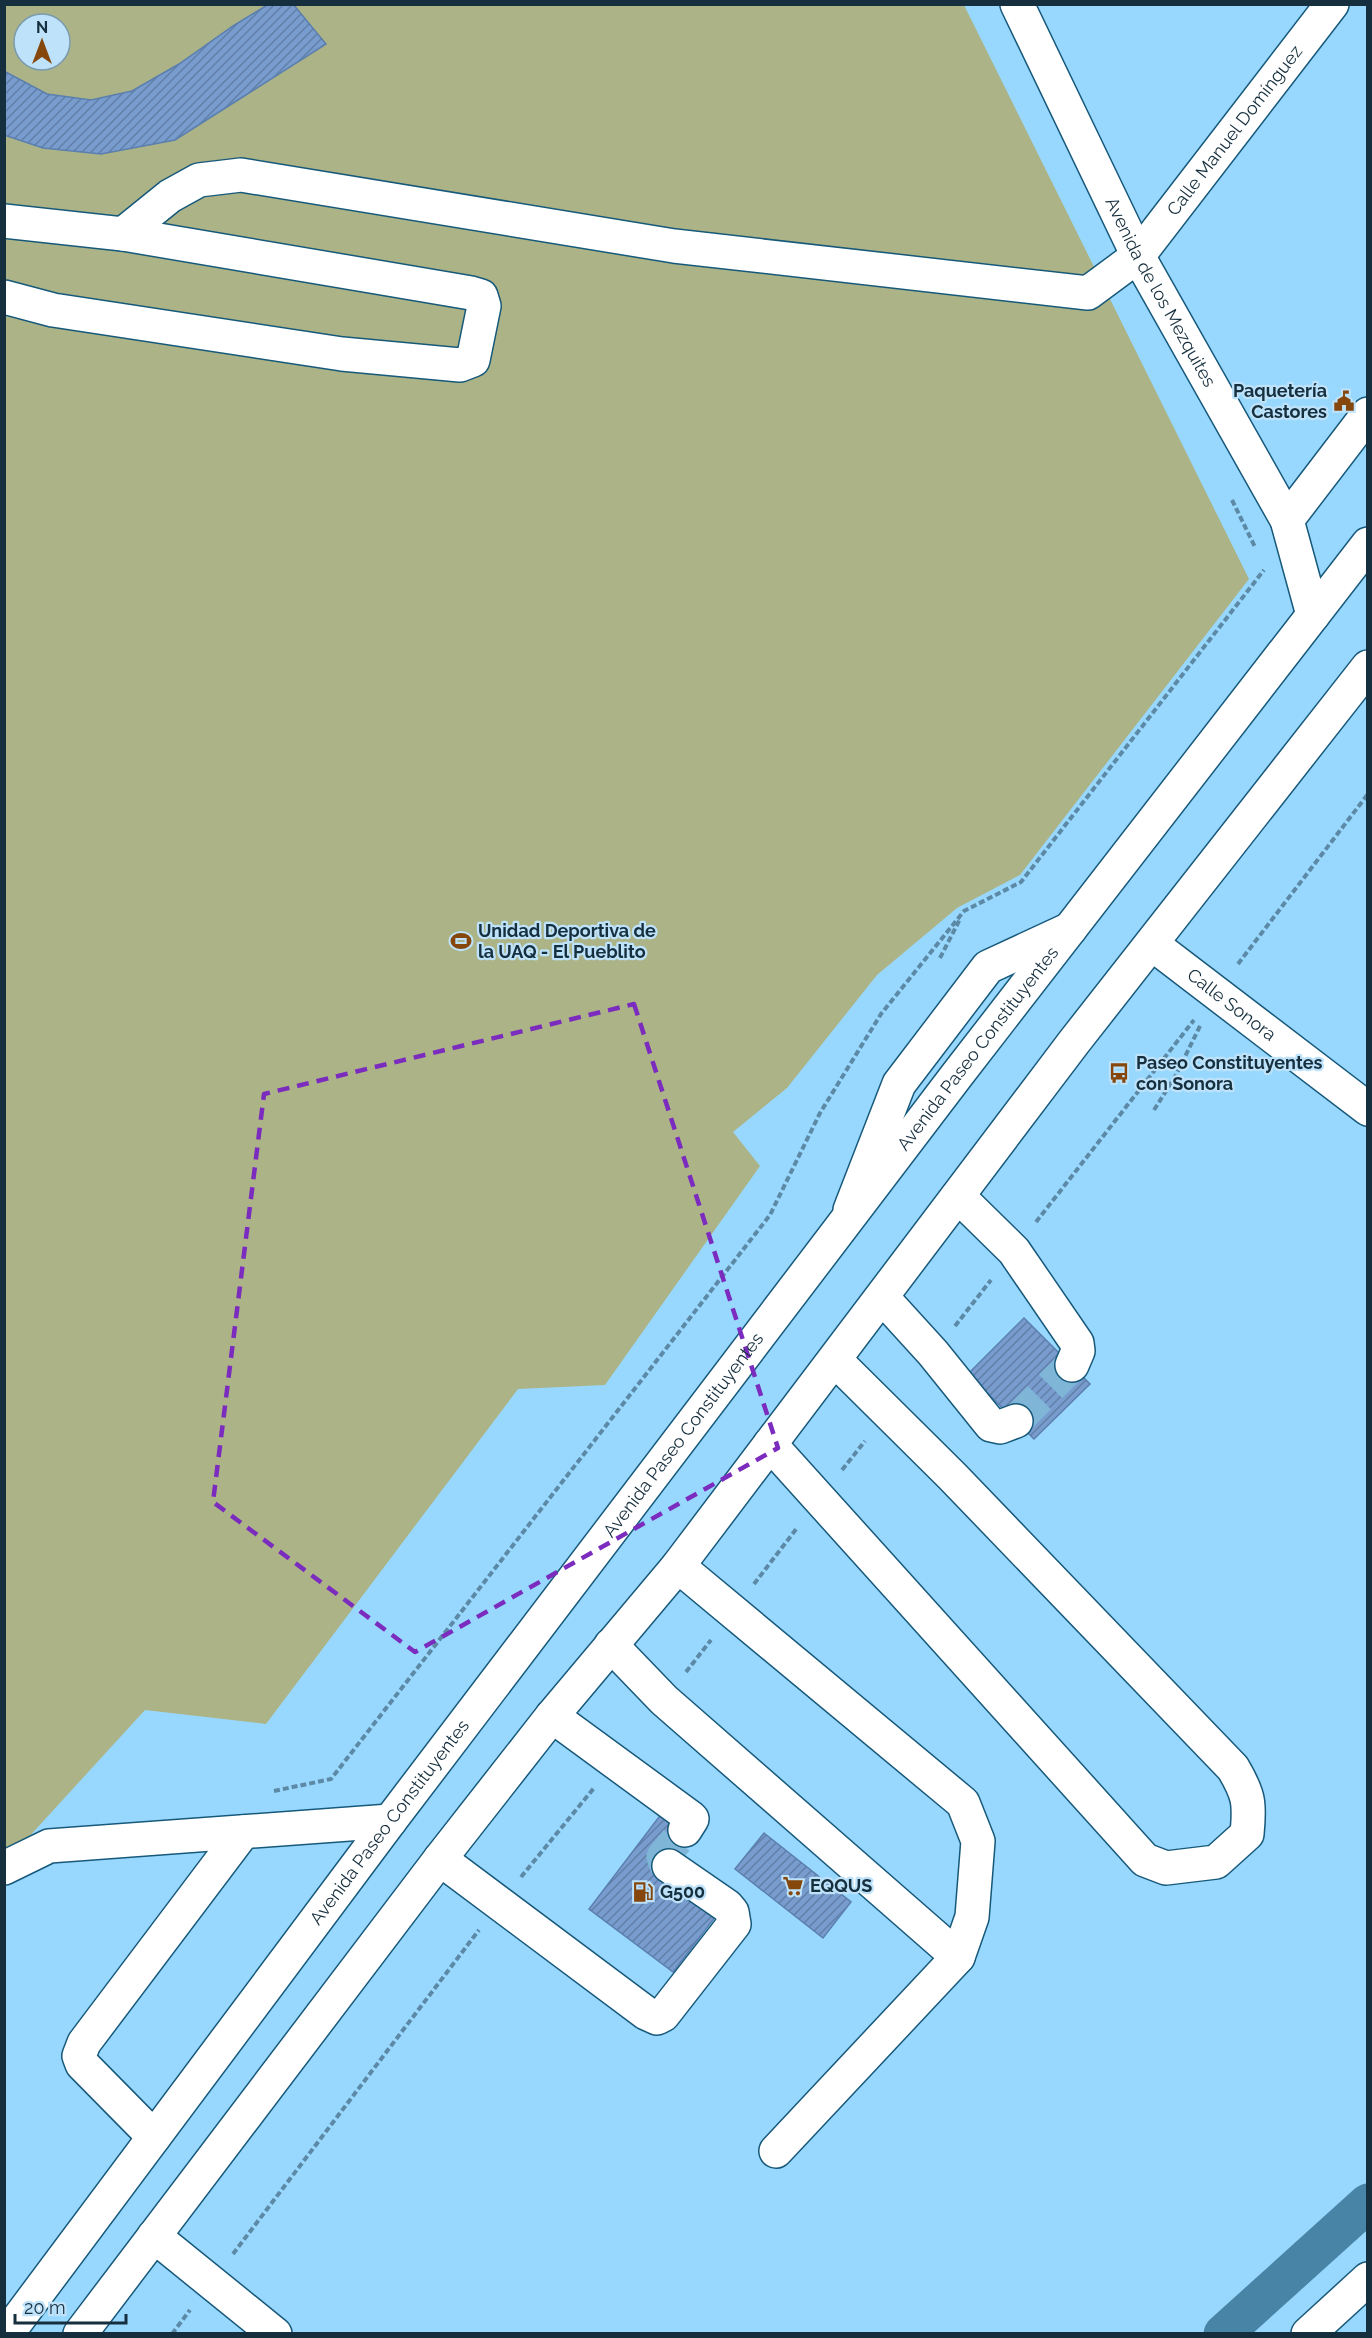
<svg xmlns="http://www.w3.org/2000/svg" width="1372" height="2338" font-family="Raleway,sans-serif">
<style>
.grass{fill:#acb387;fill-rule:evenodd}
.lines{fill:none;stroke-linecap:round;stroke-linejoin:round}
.canal{stroke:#4884a6;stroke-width:39}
.building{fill:url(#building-hatch);stroke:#5b7fae;stroke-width:1.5}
.minor-tunnel{stroke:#7fb6d8;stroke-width:33;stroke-dasharray:33 16;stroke-linecap:butt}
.minor-casing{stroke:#17597a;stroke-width:36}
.highway-casing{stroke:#17597a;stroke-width:36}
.path{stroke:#5c89a5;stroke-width:4;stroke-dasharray:6 3;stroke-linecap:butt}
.minor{stroke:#fff;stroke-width:33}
.highway{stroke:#fff;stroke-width:33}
.marked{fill:none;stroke:#7b2cbf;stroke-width:4.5;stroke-dasharray:12 8;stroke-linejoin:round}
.labels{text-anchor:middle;stroke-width:4.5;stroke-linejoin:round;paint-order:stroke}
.street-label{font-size:18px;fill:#162f3e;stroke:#bde2f9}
.poi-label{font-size:18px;font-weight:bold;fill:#162f3e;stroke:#bde2f9;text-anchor:start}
</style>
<defs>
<pattern id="building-hatch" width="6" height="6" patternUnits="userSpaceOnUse" patternTransform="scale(1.5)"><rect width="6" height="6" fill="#789ccd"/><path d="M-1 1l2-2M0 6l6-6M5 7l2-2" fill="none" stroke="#6180a8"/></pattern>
</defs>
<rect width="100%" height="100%" fill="#99d8fe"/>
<!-- grass -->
<path class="grass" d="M5,5H964L1249,579L1020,875L957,908L877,975L787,1088L733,1132L760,1166L605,1385L518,1389L266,1724L145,1710L5,1863ZM24,24H60V60H24Z"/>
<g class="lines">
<!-- canal -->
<path class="canal" d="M1223,2334L1368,2203"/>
</g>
<!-- building -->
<g class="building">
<path d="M269,4H293L326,44L175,140L101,154L43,148L4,135V71L47,94L91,100L132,91L179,64L233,26Z"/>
<path d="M1024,1318L1090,1384L1034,1439L968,1374Z"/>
<path d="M662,1813L693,1836L663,1875L716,1916L673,1972L589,1909Z"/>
<path d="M764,1833L851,1902L823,1938L735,1869Z"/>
</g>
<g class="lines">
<!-- minor-tunnel -->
<g class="minor-tunnel">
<path d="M1016,1421L1072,1365"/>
<path d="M669,1866L665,1863L663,1857L685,1830"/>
</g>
<!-- minor casing -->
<g class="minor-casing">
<g id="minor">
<path id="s1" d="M1017,4L1138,256L1287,520L1313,615"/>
<path d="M4,221L123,234L471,293L481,296L484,306L473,360L460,365L342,354L53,310L4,297"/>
<path id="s2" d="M123,234L170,196L199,180L241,175L674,246L1088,293L1138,256L1332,4"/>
<path d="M1287,520L1368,414"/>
<path id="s3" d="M1152,944L1368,1109"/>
<path d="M958,1196L1014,1251L1077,1343L1078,1351L1072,1365"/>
<path d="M850,1210L899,1084L988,967L1070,929"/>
<path d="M882,1297L933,1353L991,1425L1000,1427L1016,1421"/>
<path d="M770,1444L1145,1860L1166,1868L1216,1862L1247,1834C1250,1803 1249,1795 1233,1768L952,1476L835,1360"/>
<path d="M678,1566L963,1803L978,1841L972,1917L958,1957L776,2151"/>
<path d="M611,1645L664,1700L958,1957"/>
<path d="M552,1716L690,1817L692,1819L685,1830"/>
<path d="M440,1859L646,2013L657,2018L663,2015L734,1924L732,1912L727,1906L669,1866"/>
<path d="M4,1868L49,1846L390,1821"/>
<path d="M154,2137L82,2064L79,2056L84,2043L243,1832"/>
<path d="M154,2236L275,2334"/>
<path d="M1308,2334L1368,2279"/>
</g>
</g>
<!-- highway casing -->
<g class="highway-casing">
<g id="highway">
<path id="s4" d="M7,2334L390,1821L957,1075L1368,544"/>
<path d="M80,2334L440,1859L552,1716L678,1566L1074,1042L1368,667"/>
</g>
</g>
<!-- path -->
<g class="path">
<path d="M1232,500L1255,547"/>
<path d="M940,958L960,919"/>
<path d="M1238,964L1368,794"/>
<path d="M1154,1110L1175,1077L1201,1024"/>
<path d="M1036,1222L1194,1020"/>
<path d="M955,1326L991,1280"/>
<path d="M842,1470L865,1441"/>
<path d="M754,1584L797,1528"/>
<path d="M686,1672L711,1640"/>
<path d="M274,1791L331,1779L770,1215L820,1113L881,1014L964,911L1021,882L1264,570"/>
<path d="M521,1877L594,1788"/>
<path d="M233,2254L479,1930"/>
<path d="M172,2334L190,2310"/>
</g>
<!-- minor -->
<use href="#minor" class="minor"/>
<!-- highway -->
<use href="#highway" class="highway"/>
</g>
<!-- marked area -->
<path class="marked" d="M634,1004L778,1448L415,1652L213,1502L264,1094Z"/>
<!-- icons -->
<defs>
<g id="civic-bare" transform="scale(1.62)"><path d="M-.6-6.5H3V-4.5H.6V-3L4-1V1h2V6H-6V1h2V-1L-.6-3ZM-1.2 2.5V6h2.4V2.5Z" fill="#86470d" stroke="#bde2f9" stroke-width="2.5" paint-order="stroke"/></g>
<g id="stadium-bare" transform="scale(1.62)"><path d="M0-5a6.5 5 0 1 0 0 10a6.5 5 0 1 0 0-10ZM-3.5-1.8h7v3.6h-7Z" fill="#86470d" stroke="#bde2f9" stroke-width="2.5" paint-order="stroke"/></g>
<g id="bus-bare" transform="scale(1.62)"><path d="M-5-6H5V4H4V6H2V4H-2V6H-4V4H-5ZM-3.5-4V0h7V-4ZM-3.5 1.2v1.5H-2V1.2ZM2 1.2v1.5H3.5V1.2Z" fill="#86470d" stroke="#bde2f9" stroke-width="2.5" paint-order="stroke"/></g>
<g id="supermarket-bare" transform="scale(1.62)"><path d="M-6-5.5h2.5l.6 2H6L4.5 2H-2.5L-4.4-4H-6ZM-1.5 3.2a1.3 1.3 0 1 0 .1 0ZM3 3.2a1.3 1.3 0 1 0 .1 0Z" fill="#86470d" stroke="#bde2f9" stroke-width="2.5" paint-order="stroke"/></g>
<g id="fuel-bare" transform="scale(1.62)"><path d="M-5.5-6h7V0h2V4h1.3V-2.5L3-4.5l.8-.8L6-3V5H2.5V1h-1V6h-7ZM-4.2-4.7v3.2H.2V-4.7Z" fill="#86470d" stroke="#bde2f9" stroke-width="2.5" paint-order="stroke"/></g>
</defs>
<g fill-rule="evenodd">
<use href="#civic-bare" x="1344" y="401"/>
<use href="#stadium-bare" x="461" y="941"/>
<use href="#bus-bare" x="1119" y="1073"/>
<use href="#supermarket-bare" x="793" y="1886"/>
<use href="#fuel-bare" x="643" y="1892"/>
</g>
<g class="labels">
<!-- street labels -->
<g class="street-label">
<text dy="6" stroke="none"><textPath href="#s2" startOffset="1212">Calle Manuel Domínguez</textPath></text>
<text dy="6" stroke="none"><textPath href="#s1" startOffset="322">Avenida de los Mezquites</textPath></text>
<text dy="6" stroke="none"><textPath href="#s3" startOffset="100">Calle Sonora</textPath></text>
<text dy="6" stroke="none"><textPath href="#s4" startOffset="1611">Avenida Paseo Constituyentes</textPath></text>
<text dy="6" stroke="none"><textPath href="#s4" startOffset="1125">Avenida Paseo Constituyentes</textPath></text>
<text dy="6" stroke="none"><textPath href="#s4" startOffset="639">Avenida Paseo Constituyentes</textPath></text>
</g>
<!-- poi labels -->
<g class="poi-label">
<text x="1327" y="397" text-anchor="end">Paquetería<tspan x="1327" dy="21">Castores</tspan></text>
<text x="478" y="937">Unidad Deportiva de<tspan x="478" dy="21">la UAQ - El Pueblito</tspan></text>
<text x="1136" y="1069">Paseo Constituyentes<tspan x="1136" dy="21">con Sonora</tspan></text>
<text x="810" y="1892">EQQUS</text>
<text x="660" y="1898">G500</text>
</g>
</g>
<!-- border -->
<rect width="1372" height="2338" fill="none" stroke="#162f3e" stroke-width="12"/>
<!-- north arrow -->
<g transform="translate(42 42)"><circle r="28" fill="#bde2f9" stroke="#7a9aae" stroke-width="1.5"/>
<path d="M0-4.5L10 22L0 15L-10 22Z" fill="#86470d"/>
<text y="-9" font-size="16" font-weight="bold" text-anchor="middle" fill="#162f3e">N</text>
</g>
<!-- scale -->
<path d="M15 2314v9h111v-9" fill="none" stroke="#162f3e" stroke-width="3"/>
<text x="24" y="2314" font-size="18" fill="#162f3e" stroke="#bde2f9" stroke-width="4.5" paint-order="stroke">20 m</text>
</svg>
